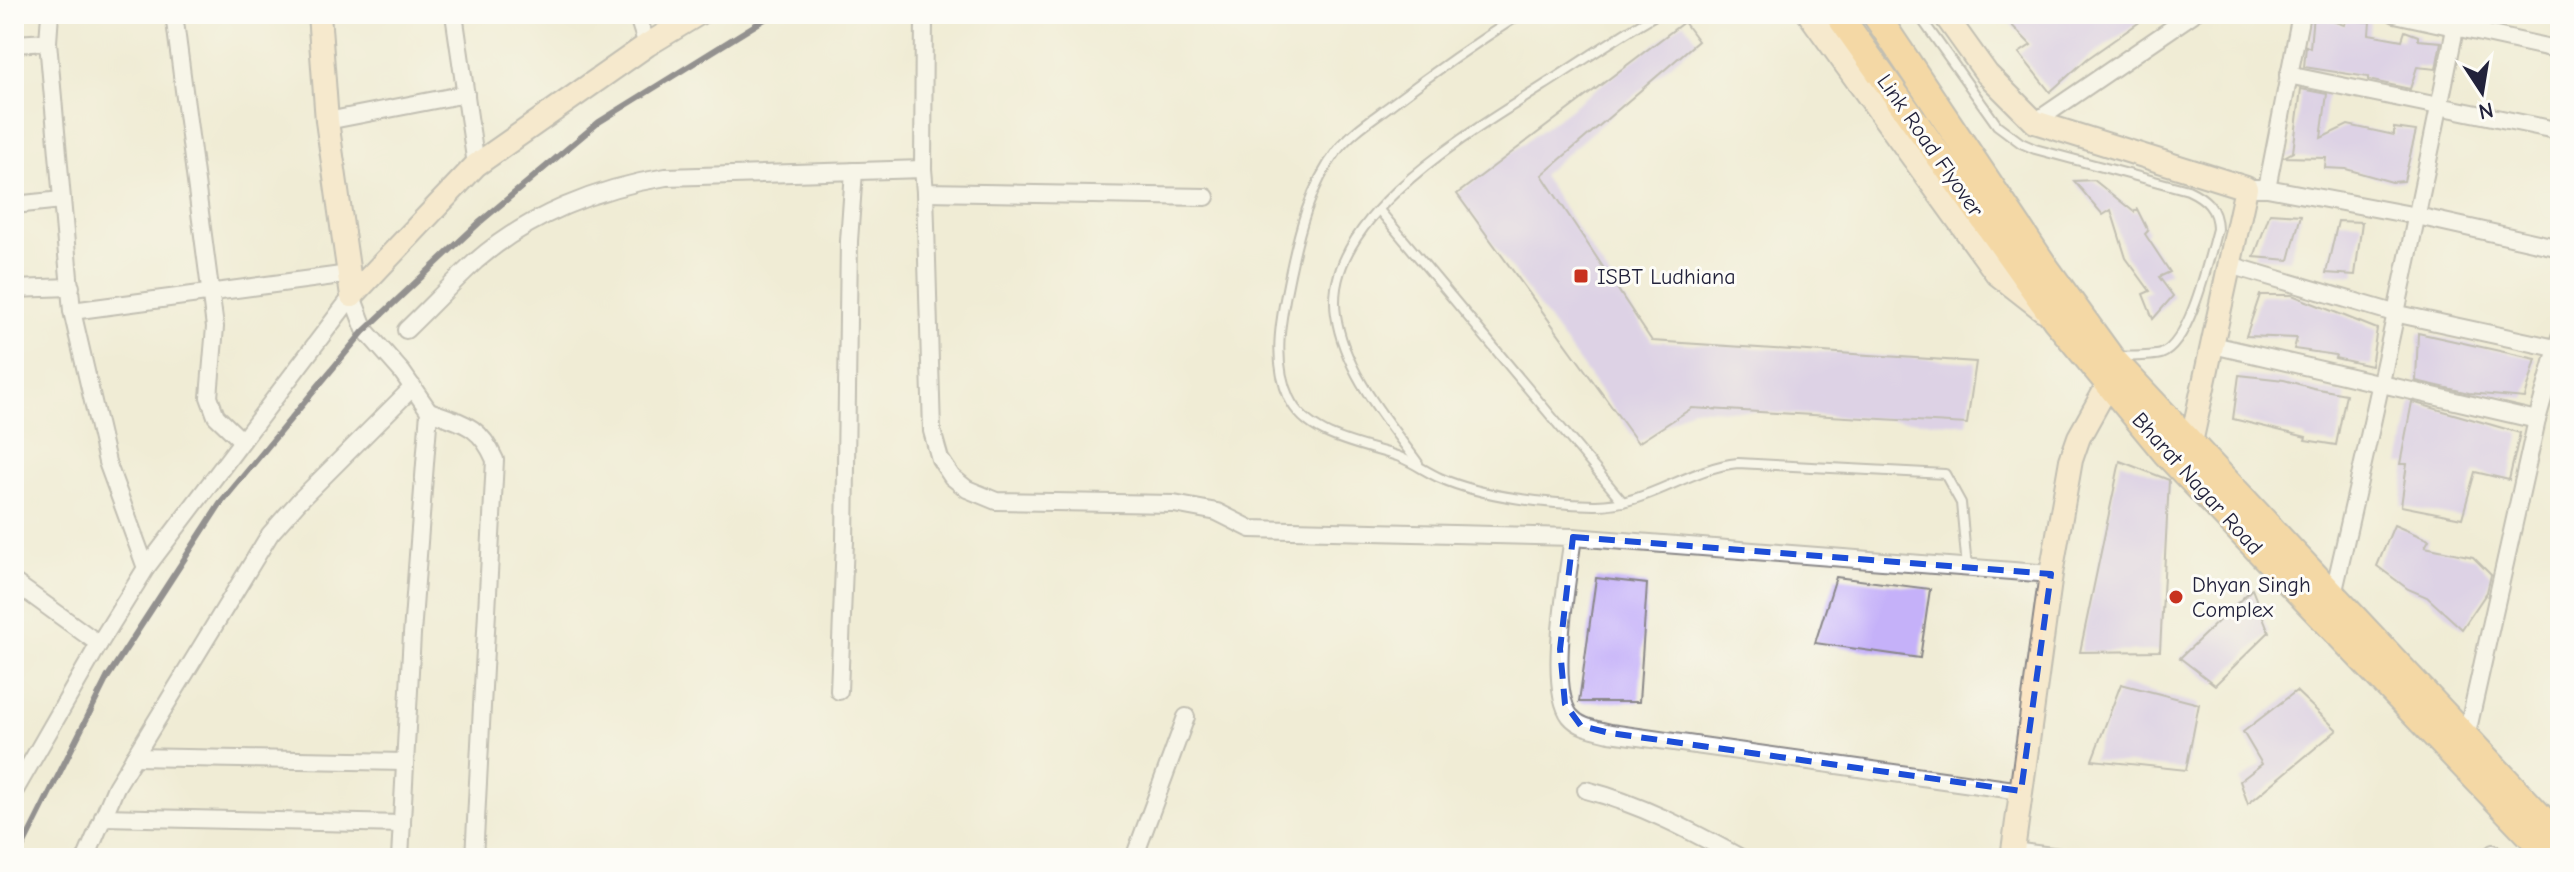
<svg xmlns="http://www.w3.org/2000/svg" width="2574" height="872" font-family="'Comic Neue',sans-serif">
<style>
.building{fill:#c5b1f9}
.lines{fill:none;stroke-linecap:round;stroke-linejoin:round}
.lane-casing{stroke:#898788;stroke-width:12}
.street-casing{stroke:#898788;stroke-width:20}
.secondary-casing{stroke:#898788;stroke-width:26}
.primary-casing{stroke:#898788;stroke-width:30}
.lane{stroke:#fff;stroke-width:8}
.street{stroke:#fff;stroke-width:16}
.secondary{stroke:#fce5c4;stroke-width:22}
.primary{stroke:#f8bf6c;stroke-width:26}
.rail{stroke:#22223b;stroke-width:6}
.marked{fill:none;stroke:#1d4ed8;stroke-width:6;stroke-dasharray:16 10;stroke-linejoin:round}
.poi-dot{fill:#c8321e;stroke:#fdfcf7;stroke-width:3}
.labels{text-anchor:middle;stroke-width:6;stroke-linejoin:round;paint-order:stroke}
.street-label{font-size:22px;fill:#22223b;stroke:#fdfcf7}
.poi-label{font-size:22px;fill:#22223b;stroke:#fdfcf7;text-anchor:start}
</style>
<rect width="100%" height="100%" fill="#fdfcf7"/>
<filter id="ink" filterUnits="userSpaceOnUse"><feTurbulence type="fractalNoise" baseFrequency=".0125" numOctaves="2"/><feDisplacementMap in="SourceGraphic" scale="16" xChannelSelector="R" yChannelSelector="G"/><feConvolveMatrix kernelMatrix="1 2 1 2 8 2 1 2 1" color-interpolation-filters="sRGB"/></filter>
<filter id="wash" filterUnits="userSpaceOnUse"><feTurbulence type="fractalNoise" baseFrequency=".006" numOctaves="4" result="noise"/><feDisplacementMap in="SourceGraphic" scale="32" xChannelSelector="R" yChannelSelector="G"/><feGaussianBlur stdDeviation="1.8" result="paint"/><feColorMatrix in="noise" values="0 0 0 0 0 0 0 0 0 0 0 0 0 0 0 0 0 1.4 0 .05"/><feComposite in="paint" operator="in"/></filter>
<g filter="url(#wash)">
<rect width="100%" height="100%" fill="#f0ecd6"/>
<g id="blocks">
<!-- building -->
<g class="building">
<path d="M2001,14H2151L2087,59L2050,92L2019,53L2031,45Z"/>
<path d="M2313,14L2344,25L2347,20L2370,22L2369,34L2402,40L2405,31L2418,36V40L2441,42L2436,69L2417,67L2410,89L2368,80V77L2304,67L2306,46L2310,48Z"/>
<path d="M1684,22L1698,41L1542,175L1652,341L1976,362L1967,424L1692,408L1638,443L1457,194Z"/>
<path d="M2301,89L2327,94L2321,138L2348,125L2394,135V128L2416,131L2404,181L2392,182L2346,169L2325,168L2326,158L2284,157L2293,152Z"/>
<path d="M2094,180L2134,212L2137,209L2148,231L2145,234L2170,272L2159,277L2173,296L2153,319L2143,294L2150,291L2126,258L2111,210L2103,215L2074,181Z"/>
<path d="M2270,213L2301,215L2289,260L2254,257Z"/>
<path d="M2338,221L2362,222L2355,275L2326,273Z"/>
<path d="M2260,295H2292L2377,329L2371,366L2335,358L2336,355L2294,349L2297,338L2246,336Z"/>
<path d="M2418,333L2536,359L2525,398L2469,393L2416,381Z"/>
<path d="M2239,375L2284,380L2313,388L2346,394L2336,445L2305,440L2306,437L2233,419Z"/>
<path d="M2412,402L2520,433L2509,480L2475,472L2462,518L2401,506L2407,464H2400Z"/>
<path d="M2120,461L2169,480L2160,651L2080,652Z"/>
<path d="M2394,525L2429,540L2425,547L2473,557L2491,575L2487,592L2462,629L2427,597L2408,589L2377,566Z"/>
<path d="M1836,577L1930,589L1920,658L1815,643Z"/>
<path d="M1596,578L1647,584L1639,702H1579Z"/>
<path d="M2252,589L2269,632L2215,685L2180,658Z"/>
<path d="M2121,684L2199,704L2186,770L2092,760Z"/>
<path d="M2296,691L2337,730L2248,804L2240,781L2262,764L2243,732Z"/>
</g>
</g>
</g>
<g filter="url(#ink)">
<use href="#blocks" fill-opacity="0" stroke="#898788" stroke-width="2"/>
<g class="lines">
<!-- lane casing -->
<g class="lane-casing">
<g id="lane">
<path d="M1521,14C1477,42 1434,72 1392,104C1374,118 1351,132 1337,151C1310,186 1299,231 1290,274C1282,314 1271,359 1289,398C1307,437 1361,444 1397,456C1413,462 1425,471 1440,478C1483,497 1548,504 1594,505C1647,506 1688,468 1738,463L1945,474L1961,503L1967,568"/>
<path d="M1918,14L1997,125L2021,143L2035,149L2188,190C2205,198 2217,208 2217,229C2209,258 2190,344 2161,354C2151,357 2128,356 2116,357"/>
<path d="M1379,210L1623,502"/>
<path d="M1418,463C1385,418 1344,371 1336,315C1321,217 1475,130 1543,86C1581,62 1618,36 1657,14"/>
</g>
</g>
<!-- street casing -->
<g class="street-casing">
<g id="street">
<path d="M50,14L48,42L72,311L107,462L146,568"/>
<path d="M174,14L215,327L209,397L216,416L241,440"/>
<path d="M454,14L476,165"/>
<path d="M637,14L647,45"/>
<path d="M2395,14L2560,50"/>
<path d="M14,44L48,42"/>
<path d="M2288,75L2560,131"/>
<path d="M327,121L466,94"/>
<path d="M2035,122L2193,14"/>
<path d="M923,169L924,14"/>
<path d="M2246,188H2267L2417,216L2560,248"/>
<path d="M2267,188L2301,14"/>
<path d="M925,192L932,431L940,459L952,477L967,489L996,501L1174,504L1217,512L1251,529L1573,537C1568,576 1547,686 1570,716C1580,728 1595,729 1610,733L2021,791"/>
<path d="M14,205L62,200"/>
<path d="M2230,265L2394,313L2560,349"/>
<path d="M14,289L71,287"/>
<path d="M352,296L365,330L402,372L429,411L412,634L400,858"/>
<path d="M72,311L349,274"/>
<path d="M406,330C430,307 452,283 476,261C529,215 598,188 666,177L923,169L925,192L1206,197"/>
<path d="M2213,345L2537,420"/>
<path d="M429,411C463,423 480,425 495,460L474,858"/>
<path d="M1573,537L2051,574"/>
<path d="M14,582L99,644"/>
<path d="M2333,595C2378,402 2419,208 2458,14"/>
<path d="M839,691L845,541L849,241L854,171"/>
<path d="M2466,738L2537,420L2560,337"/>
<path d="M134,757L405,762"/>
<path d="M1586,790C1641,804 1691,831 1741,858"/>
<path d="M14,792L99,644L146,568L352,296"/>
<path d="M103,817L402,824"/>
<path d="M2013,851L2068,858"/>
<path d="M86,858L116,787L270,534L299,501L413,387"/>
<path d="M1134,858L1186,717"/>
<path d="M2489,858L2493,853"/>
</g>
</g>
<!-- secondary casing -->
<g class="secondary-casing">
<g id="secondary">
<path d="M319,14L327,121L352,296"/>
<path d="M1809,14L1997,274L2043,310"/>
<path d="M1944,14L1987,74L2035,122L2246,188L2191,443"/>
<path d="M352,296L476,165L647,45L698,14"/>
<path d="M2012,858L2051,574L2071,460L2079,437L2109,383"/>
</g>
</g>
<!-- primary casing -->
<g class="primary-casing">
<g id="primary">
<path d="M1838,14L2056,320L2166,453L2552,858"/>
<path d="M1875,14L2043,264L2111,358L2560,838"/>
</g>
</g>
<!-- lane -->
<use href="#lane" class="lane"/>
<!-- street -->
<use href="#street" class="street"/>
<!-- secondary -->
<use href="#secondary" class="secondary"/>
<!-- primary -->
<use href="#primary" class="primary"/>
<!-- rail -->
<path class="rail" d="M17,858L107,678L220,504L363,332L480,222L599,122L773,14"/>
</g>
</g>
<!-- marked area -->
<path d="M0 0H2574V872H0ZM1573,537L2051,574L2021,791L1610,733L1581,726L1565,704L1560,649Z" fill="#f0ecd6" fill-opacity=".55" fill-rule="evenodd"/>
<path class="marked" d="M1573,537L2051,574L2021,791L1610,733L1581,726L1565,704L1560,649Z"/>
<!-- markers -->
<g class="poi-dot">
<rect x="1573" y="268" width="16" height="16" rx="4"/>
<circle cx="2176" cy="597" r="8"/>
</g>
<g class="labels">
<!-- street labels -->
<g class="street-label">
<text transform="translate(1931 145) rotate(55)" y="8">Link Road Flyover</text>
<text transform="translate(2198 483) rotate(48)" y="8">Bharat Nagar Road</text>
</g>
<!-- poi labels -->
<g class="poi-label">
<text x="1597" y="284">ISBT Ludhiana</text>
<text x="2192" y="592">Dhyan Singh<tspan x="2192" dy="25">Complex</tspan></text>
</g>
</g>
<!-- margin -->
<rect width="2574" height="872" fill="none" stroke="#fdfcf7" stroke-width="48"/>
<!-- north arrow -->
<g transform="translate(2482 92) rotate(168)" stroke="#fdfcf7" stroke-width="6" paint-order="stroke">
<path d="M0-6L14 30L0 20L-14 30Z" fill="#22223b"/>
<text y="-12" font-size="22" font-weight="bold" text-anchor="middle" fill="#22223b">N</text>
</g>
</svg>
